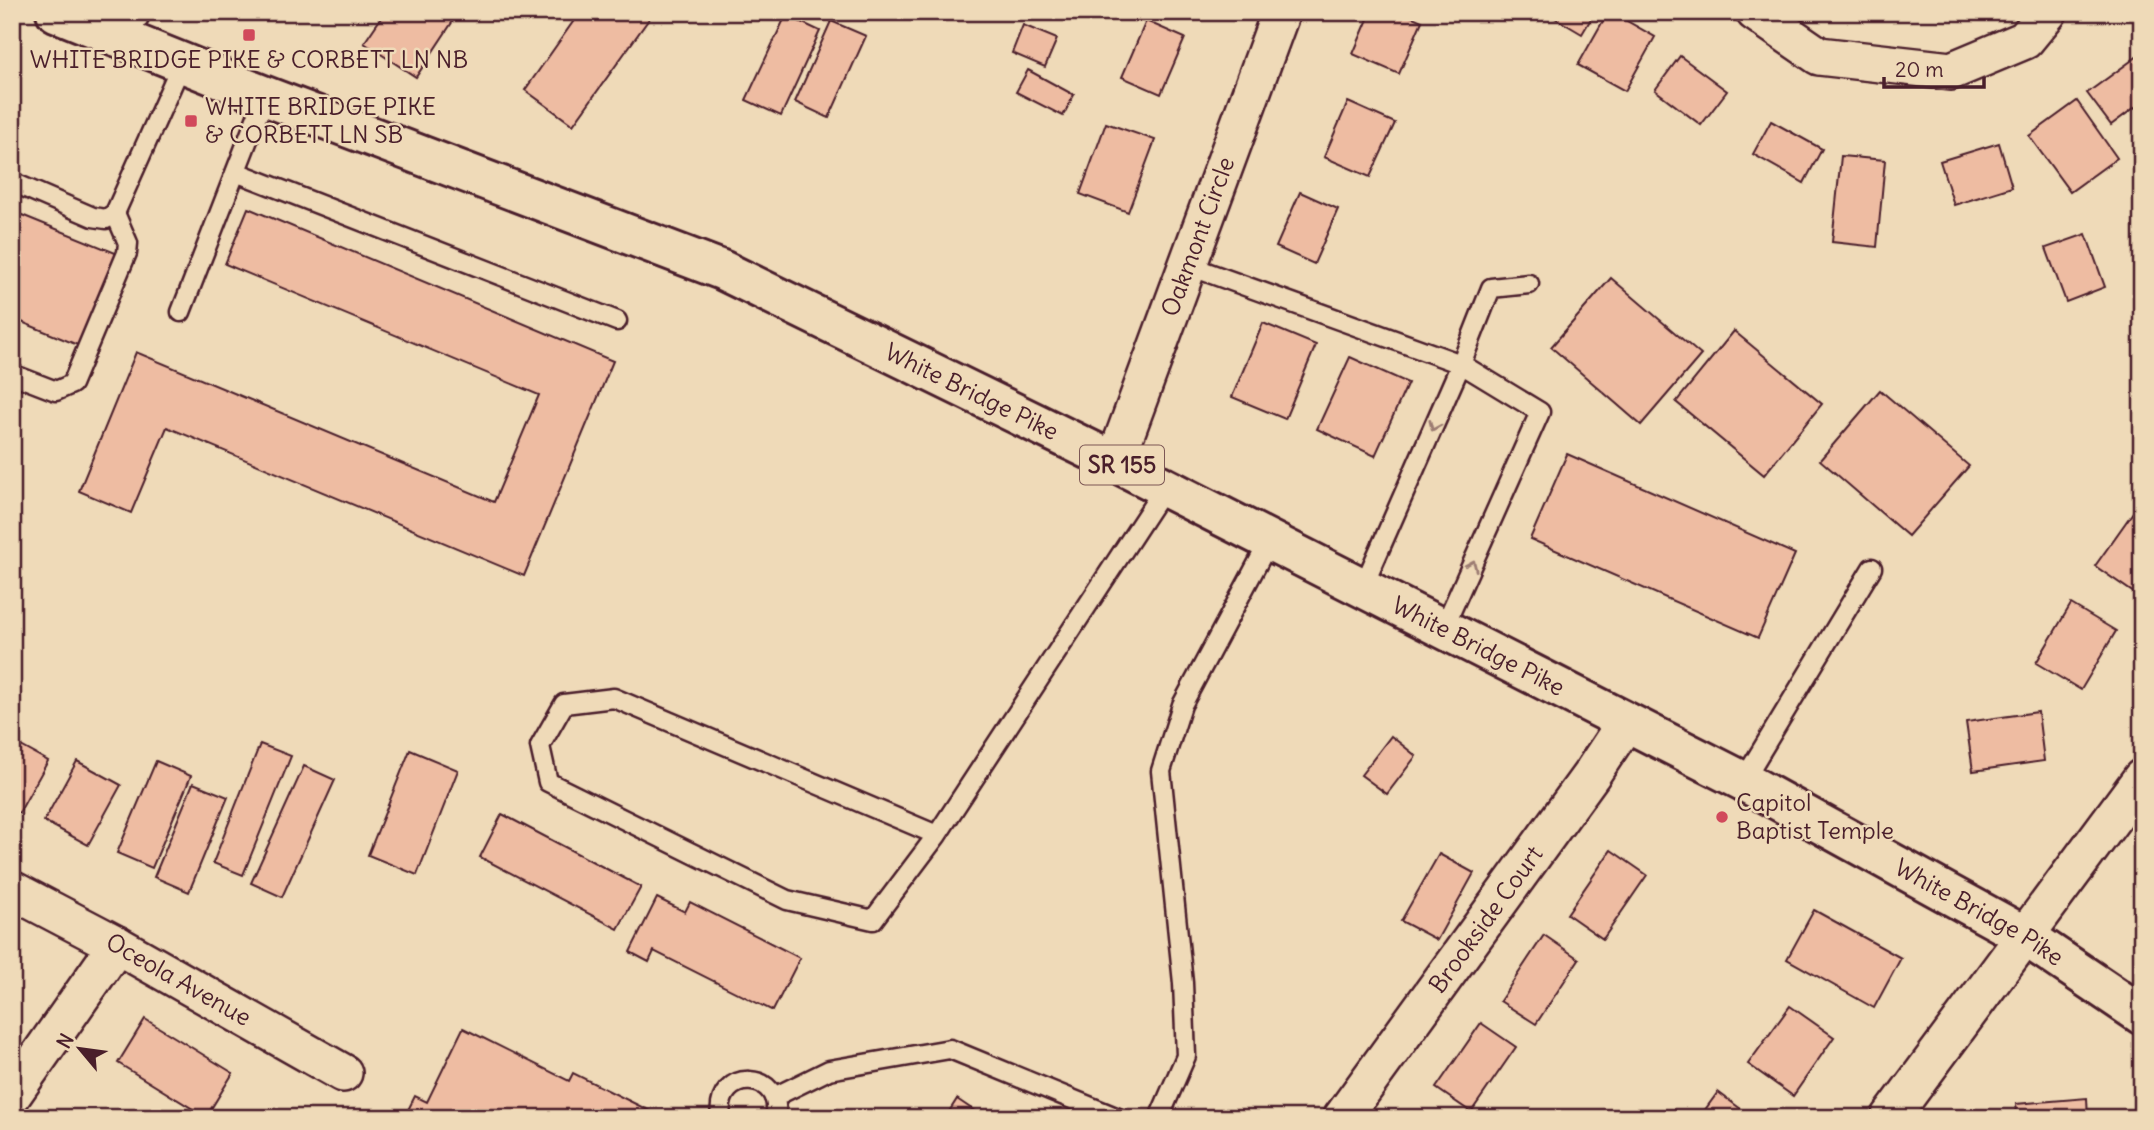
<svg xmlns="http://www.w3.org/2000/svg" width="2154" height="1130" font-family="Delius,sans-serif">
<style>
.building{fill:#eebca2;stroke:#4a1f2b;stroke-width:2}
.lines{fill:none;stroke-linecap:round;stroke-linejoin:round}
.service-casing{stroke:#4a1f2b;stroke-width:23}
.minor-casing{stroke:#4a1f2b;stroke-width:42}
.primary-casing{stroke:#4a1f2b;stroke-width:44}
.service{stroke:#efdab8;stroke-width:18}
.minor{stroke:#efdab8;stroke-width:37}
.primary{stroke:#efdab8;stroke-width:38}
.oneway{stroke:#9c7c72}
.poi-dot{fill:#d1495b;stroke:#efdab8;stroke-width:2.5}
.labels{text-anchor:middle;stroke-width:5;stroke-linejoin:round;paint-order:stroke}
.shield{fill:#efdab8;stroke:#7c5755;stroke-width:2}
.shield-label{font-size:23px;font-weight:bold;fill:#4a1f2b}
.poi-label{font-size:24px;fill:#4a1f2b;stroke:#efdab8;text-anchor:start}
.street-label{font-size:24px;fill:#4a1f2b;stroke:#efdab8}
</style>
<rect width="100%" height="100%" fill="#efdab8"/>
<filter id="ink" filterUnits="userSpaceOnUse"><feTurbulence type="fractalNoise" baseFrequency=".0143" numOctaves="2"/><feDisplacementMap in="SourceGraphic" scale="14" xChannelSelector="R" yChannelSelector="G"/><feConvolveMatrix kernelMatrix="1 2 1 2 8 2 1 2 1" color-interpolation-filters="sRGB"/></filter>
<g filter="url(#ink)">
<!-- building -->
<g class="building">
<path d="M385,12H459L416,77L364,43Z"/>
<path d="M580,12H654L573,125L525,90Z"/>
<path d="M1371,12H1401L1422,21L1399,74L1353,54Z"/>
<path d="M1545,12H1595L1582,34Z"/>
<path d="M1608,12H1611L1655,37L1625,91L1578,65Z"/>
<path d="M786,15L820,31L781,116L746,100Z"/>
<path d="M831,21L866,36L829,118L795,102Z"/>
<path d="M1146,21L1185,38L1161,94L1122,77Z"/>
<path d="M1023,25L1057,39L1045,67L1012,53Z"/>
<path d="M2142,53V102L2111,125L2087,93Z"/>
<path d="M1680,56L1727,91L1701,125L1655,90Z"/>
<path d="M1028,70L1074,95L1063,116L1016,92Z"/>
<path d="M2077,101L2117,158L2070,192L2029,136Z"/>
<path d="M1348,102L1395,123L1370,177L1324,157Z"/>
<path d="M1771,121L1822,149L1804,183L1753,154Z"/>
<path d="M1106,123L1155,140L1128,212L1080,194Z"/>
<path d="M1999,143L2012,187L1954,205L1940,161Z"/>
<path d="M1841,156L1885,160L1877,247L1832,242Z"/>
<path d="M1300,192L1338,209L1314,264L1276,247Z"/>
<path d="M248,208L613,361L524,576L167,427L131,513L79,491L136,352L494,502L539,395L225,264Z"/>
<path d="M12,211L118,254L80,346L12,318Z"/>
<path d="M2086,234L2105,287L2066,302L2046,248Z"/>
<path d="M1611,278L1701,355L1641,425L1551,347Z"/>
<path d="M1263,323L1316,345L1285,419L1232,397Z"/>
<path d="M1734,331L1822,404L1764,475L1676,402Z"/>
<path d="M1350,357L1408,383L1375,456L1317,429Z"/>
<path d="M1880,390L1969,466L1908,536L1820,460Z"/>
<path d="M1567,454L1795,554L1758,638L1530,539Z"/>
<path d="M2136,508L2142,513V588L2137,595L2095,566Z"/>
<path d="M2071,604L2116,631L2081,690L2036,663Z"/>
<path d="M2038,712L2044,761L1973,771L1966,722Z"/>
<path d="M1391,736L1416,756L1387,794L1361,775Z"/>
<path d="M12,741L48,761L19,813L12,810Z"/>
<path d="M260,744L291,756L243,875L213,863Z"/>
<path d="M410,750L458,770L417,875L368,855Z"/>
<path d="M77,761L121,785L88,845L44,821Z"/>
<path d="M156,761L191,776L152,868L117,853Z"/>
<path d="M304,766L335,780L282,897L251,883Z"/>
<path d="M193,783L228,797L189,892L154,877Z"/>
<path d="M502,814L641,887L618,929L480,857Z"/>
<path d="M1611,850L1647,875L1603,939L1567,914Z"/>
<path d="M1439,854L1474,873L1437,940L1401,921Z"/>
<path d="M657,898L685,912L690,902L800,958L773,1011L654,951L649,962L630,952Z"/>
<path d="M1814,910L1901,958L1874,1008L1787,959Z"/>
<path d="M1544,935L1579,959L1536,1024L1500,1001Z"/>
<path d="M1790,1006L1834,1037L1793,1096L1748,1064Z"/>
<path d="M145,1019L233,1073L206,1117L118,1063Z"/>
<path d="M1481,1023L1516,1047L1471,1112L1436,1088Z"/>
<path d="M463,1028L569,1081L573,1073L664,1118H404L415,1096L427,1102Z"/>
<path d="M1718,1092L1753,1118H1699Z"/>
<path d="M2087,1098L2088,1118H2017L2016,1104Z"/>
<path d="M957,1099L985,1118H945Z"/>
</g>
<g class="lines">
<!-- service casing -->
<g class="service-casing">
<g id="service">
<path d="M236,172L617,321"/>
<path d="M12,182L93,217L106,219L115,213L182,63"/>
<path d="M1187,265L1461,364L1540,412L1444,627"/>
<path d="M181,312L265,96"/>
<path d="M12,374L56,391L72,384L127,253L128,243L115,213"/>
<path d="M1363,587L1461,364L1491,288L1529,284"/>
<path d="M1743,781L1872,568"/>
<path d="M937,835L614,698L564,704L540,746L548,782L787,900L873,920L937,835L1165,487"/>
<path d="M774,1097L829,1070L950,1049L1118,1118"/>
<path d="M721,1118C714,1066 786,1071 775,1118"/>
<path d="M1159,1118L1186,1056L1183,983L1161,771L1182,705L1270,540"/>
</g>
</g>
<!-- minor casing -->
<g class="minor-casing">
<g id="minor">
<path d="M1755,12L1819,56L1951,71L2025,40L2048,12"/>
<path d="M117,37L131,12"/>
<path id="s1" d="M1115,462L1281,12"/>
<path id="s2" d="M12,890L117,945L343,1073"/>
<path d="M12,1095L117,945"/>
<path id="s3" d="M1342,1118L1591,775L1626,722"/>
<path d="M1890,1118L2142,778"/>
</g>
</g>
<!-- primary casing -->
<g class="primary-casing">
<g id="primary">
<path id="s4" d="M56,12L265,96L722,270L1115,462L1743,781L2025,936L2142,1015"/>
</g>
</g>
<!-- service -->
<use href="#service" class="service"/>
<!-- minor -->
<use href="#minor" class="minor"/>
<!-- primary -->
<use href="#primary" class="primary"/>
</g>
<!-- one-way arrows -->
<defs><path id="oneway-chevron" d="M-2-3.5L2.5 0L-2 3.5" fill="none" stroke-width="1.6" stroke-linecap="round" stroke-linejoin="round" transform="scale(1.75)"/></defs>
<g class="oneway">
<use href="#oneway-chevron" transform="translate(1434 426) rotate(114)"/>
<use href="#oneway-chevron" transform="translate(1472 565) rotate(-66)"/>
</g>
</g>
<!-- markers -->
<g class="poi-dot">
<rect x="242" y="28" width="14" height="14" rx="3.5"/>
<rect x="184" y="114" width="14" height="14" rx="3.5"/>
<circle cx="1722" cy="817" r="7"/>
</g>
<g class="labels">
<!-- shield labels -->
<rect class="shield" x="1080" y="445.5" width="84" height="39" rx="5"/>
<g class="shield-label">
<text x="1122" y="473">SR 155</text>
</g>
<!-- poi labels -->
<g class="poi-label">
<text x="249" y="68" text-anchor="middle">WHITE BRIDGE PIKE &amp; CORBETT LN NB</text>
<text x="205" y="115">WHITE BRIDGE PIKE<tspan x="205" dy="28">&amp; CORBETT LN SB</tspan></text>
<text x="1736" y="811">Capitol<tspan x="1736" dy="28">Baptist Temple</tspan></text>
</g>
<!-- street labels -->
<g class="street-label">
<text dy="8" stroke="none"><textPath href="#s1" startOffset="240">Oakmont Circle</textPath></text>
<text dy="8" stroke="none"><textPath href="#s4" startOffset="992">White Bridge Pike</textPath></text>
<text dy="8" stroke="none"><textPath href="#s4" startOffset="1559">White Bridge Pike</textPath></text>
<text dy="8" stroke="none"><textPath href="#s4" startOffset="2126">White Bridge Pike</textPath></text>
<text dy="8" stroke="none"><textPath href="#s3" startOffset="245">Brookside Court</textPath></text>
<text dy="8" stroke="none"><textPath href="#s2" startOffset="189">Oceola Avenue</textPath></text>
</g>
</g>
<!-- margin -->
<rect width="2154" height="1130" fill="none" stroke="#efdab8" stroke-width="42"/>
<rect x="21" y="21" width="2112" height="1088" fill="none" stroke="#4a1f2b" stroke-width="2.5" filter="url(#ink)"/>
<!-- north arrow -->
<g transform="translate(80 1049) rotate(299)" stroke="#efdab8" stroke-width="5" paint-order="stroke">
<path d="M0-5L12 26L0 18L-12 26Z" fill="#4a1f2b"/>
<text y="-10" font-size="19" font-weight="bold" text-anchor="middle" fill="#4a1f2b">N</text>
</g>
<!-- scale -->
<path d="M1884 77v10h100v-10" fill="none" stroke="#4a1f2b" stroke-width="3.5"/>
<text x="1895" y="77" font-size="21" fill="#4a1f2b" stroke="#efdab8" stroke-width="5" paint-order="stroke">20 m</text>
</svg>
